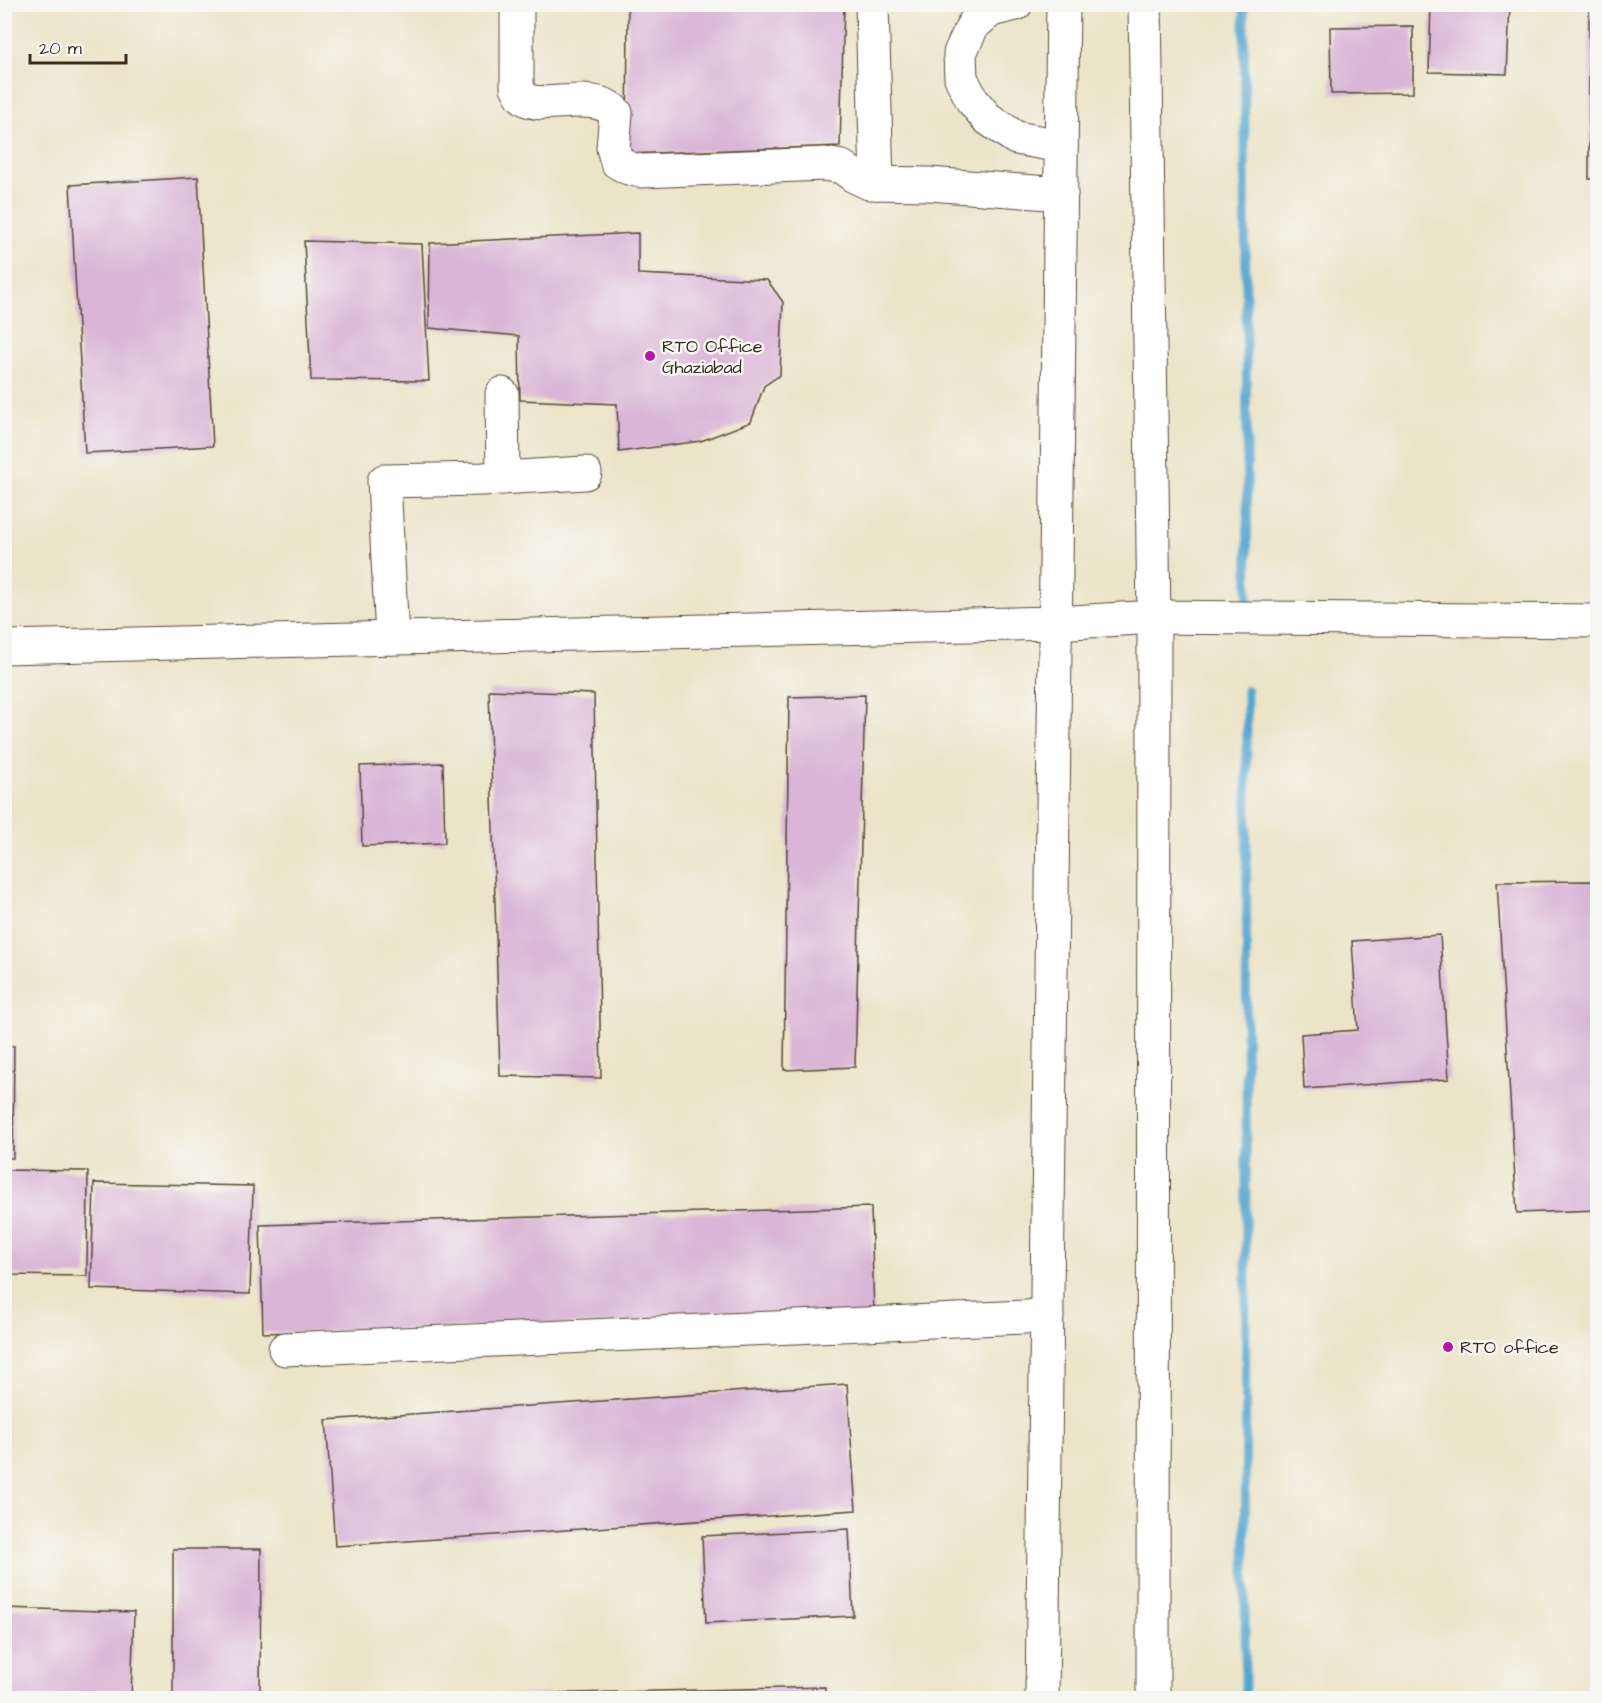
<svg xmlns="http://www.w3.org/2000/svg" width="1602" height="1703" font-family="'Architects Daughter',sans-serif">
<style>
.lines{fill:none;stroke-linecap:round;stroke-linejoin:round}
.stream{stroke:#55a5cf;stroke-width:9}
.building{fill:#dab5d7}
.minor-casing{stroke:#564638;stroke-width:35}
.minor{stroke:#fff;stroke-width:33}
.poi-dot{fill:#b5179e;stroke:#f6f6f2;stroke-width:2}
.labels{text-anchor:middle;stroke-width:5;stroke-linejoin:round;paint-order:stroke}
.poi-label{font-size:18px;fill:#3b2a1e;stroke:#f6f6f2;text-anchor:start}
</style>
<rect width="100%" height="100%" fill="#f6f6f2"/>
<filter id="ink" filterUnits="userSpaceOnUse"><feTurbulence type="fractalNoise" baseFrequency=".0167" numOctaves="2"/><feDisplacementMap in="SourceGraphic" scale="12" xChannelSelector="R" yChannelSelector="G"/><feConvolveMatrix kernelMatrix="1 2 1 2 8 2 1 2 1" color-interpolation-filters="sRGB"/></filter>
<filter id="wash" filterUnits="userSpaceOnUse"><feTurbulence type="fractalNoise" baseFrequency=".008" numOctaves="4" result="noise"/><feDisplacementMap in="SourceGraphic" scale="24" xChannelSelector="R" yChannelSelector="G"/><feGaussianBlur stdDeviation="1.35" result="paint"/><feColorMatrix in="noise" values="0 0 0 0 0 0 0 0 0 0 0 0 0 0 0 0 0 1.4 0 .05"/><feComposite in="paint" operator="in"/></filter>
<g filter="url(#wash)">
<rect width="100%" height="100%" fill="#ece4c8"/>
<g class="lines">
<!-- stream -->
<g class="stream">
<path d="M1244,4L1248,608"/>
<path d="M1245,1698L1247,690"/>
</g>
</g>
<g id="blocks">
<!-- building -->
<g class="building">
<path d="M628,4H844L840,146L627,154Z"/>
<path d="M1431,4H1510L1507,74L1429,72Z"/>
<rect x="1589" y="4" width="9" height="175"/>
<path d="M1413,26V93L1331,94L1330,27Z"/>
<path d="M198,177L213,446L85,453L70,185Z"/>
<path d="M638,233V274L767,280L783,302L780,375L764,386L751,422L701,441L619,452L617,404L520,400L519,336L429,328L430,243Z"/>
<path d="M304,241L422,244L429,381L311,380Z"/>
<path d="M489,690L594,694L601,1078L500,1076Z"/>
<path d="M865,695L855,1067L784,1070L789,697Z"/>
<path d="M443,763L445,843L362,846L360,766Z"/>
<path d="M1598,881V1210L1517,1213L1497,882Z"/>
<path d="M1440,935L1449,1079L1304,1089L1301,1034L1358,1030L1352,941Z"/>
<path d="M4,1046H14L13,1158H4Z"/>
<path d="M4,1170L88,1171L87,1276L4,1275Z"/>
<path d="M94,1183L253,1186L250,1294L91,1289Z"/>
<path d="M871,1207L874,1316L263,1333L260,1225Z"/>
<path d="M847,1384L856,1510L335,1546L326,1420Z"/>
<path d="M849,1529L853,1616L706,1623L702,1536Z"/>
<path d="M173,1549H261L260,1698H173Z"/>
<path d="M4,1608L134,1612L131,1698H4Z"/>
<path d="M825,1687V1698H401V1697Z"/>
</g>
</g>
</g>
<g filter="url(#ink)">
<use href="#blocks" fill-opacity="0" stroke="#564638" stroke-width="1.5"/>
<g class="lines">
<!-- minor casing -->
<g class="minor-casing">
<g id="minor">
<path d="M517,4V87C519,90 520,93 522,96C537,114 593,87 616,113L613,148L617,162L628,168L641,171L825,164L842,167L854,176L869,183L929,184L1061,194"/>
<path d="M872,4L877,183"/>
<path d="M1016,4L991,10L973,25L960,53L961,78L972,100L987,118L1016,138L1061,146"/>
<path d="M1145,4L1154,617L1153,1698"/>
<path d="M502,394L503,478"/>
<path d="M392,638L384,481L483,479L585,473"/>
<path d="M4,647L1056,623L1154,617L1598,621"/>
<path d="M285,1349L1047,1316"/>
<path d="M1042,1698L1063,4"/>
</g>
</g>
<!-- minor -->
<use href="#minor" class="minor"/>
</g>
</g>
<!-- markers -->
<g class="poi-dot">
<circle cx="650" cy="356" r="6"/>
<circle cx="1448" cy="1347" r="6"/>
</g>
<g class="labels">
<!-- poi labels -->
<g class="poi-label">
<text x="662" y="352">RTO Office<tspan x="662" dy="21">Ghaziabad</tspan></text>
<text x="1460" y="1353">RTO office</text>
</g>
</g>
<!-- margin -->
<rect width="1602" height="1703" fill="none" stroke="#f6f6f2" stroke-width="24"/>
<!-- scale -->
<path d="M30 54v9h96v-9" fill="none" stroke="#3b2a1e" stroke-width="3"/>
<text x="39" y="54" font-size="18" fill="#3b2a1e" stroke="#f6f6f2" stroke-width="4.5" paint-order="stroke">20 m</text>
</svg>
